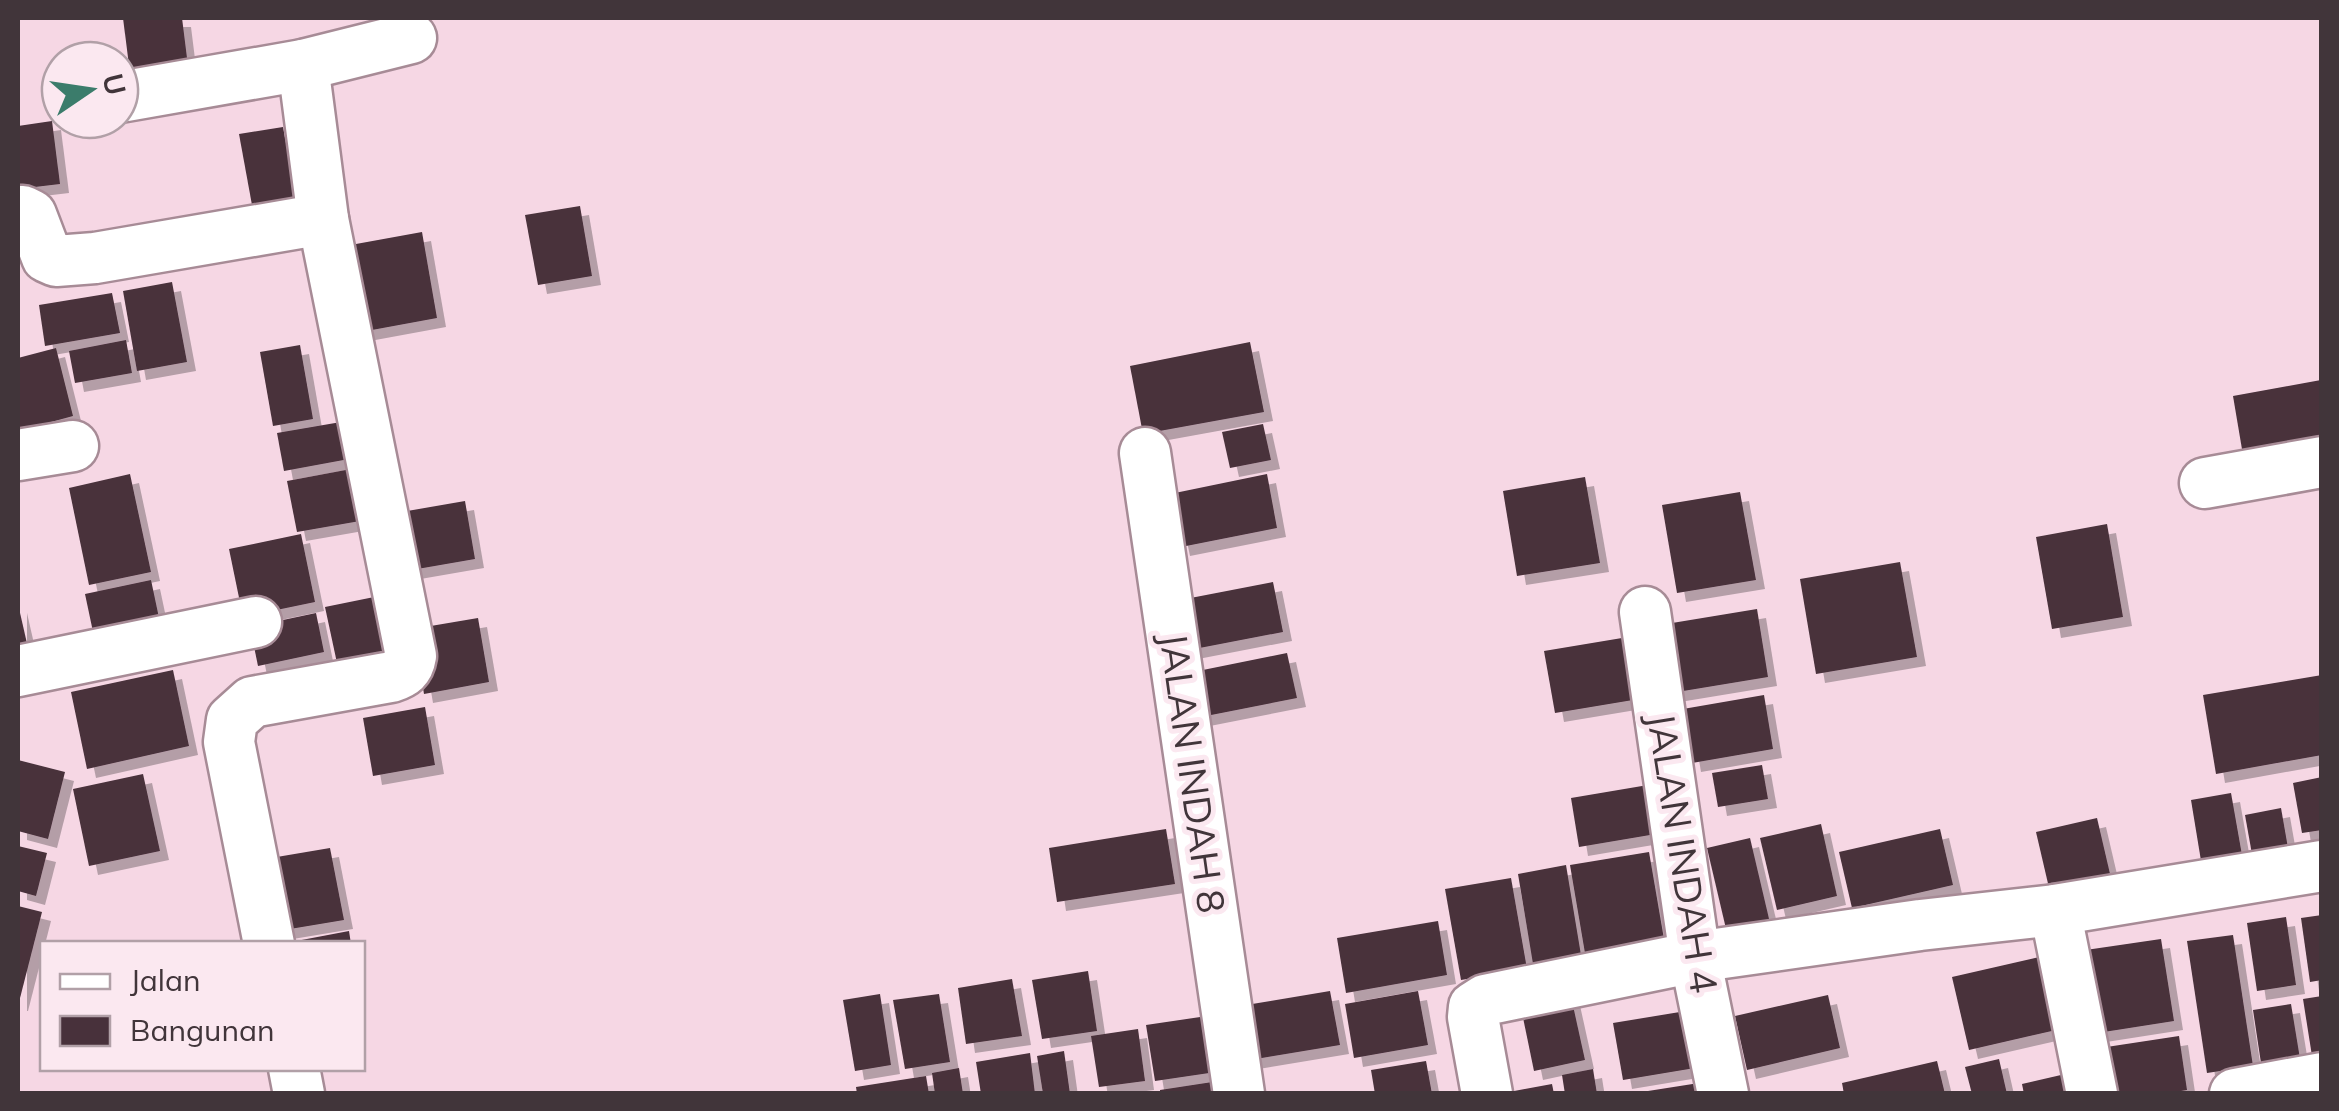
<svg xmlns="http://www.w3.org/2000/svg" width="2339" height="1111" font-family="Mulish,sans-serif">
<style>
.building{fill:#48313b;filter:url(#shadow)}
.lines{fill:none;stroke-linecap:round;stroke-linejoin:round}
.street-casing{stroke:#a78b96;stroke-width:55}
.street{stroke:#fff;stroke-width:50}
.labels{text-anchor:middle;stroke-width:10;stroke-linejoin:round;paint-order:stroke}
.street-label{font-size:38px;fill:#41353a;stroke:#fbe8f0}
</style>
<defs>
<filter id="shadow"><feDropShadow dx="9" dy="9" stdDeviation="0" flood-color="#0004"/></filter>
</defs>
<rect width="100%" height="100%" fill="#f6d7e4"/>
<!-- building -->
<g class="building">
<path d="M123,18H182L189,74L131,81Z"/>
<path d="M52,121L60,184L18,189V126Z"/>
<path d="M283,127L298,209L254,216L239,134Z"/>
<path d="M580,206L592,276L538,285L525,215Z"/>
<path d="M422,232L437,318L361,332L345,246Z"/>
<path d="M172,282L187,362L137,371L123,291Z"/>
<path d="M112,293L120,333L45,346L39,305Z"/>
<path d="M126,340L132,373L75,383L69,351Z"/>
<path d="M1250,342L1264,412L1143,434L1130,366Z"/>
<path d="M300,345L313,419L273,426L260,352Z"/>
<path d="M56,348L73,416L18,431V358Z"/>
<path d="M2321,380L2322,453L2245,467L2233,396Z"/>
<path d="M341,422L349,459L284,471L277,433Z"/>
<path d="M1263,424L1271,460L1230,468L1222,432Z"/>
<path d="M351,469L360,521L297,532L287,481Z"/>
<path d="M130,474L151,572L89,585L69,488Z"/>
<path d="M1267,474L1277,528L1181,547L1170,494Z"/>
<path d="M1585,477L1600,563L1517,576L1503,491Z"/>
<path d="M1740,492L1756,580L1677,593L1662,505Z"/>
<path d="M465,501L475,559L400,572L390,514Z"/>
<path d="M2107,524L2123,617L2052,629L2036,537Z"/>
<path d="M301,534L315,602L243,617L229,549Z"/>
<path d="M1900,562L1917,657L1816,674L1800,579Z"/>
<path d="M151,580L162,632L96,646L85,594Z"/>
<path d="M1273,582L1283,632L1184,651L1175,601Z"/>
<path d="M384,595L396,650L337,663L325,607Z"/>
<path d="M18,604L31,661L18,664Z"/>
<path d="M1757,609L1768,677L1671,693L1660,625Z"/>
<path d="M316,613L324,652L258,666L250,627Z"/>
<path d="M478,618L489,682L424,694L413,629Z"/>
<path d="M1628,637L1639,699L1555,713L1544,651Z"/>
<path d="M1287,653L1297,698L1201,717L1193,672Z"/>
<path d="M173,670L189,746L87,769L71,692Z"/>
<path d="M2322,675V755L2216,774L2203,695Z"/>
<path d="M1764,695L1773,749L1692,763L1683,709Z"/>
<path d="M425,707L435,765L373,776L363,718Z"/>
<path d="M18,760L65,772L48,839L18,831Z"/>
<path d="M1762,765L1768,799L1718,807L1712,773Z"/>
<path d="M143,774L160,851L89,866L73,789Z"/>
<path d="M2322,777V830L2302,833L2293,783Z"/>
<path d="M1648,785L1656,834L1579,847L1571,798Z"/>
<path d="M2231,793L2245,872L2204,879L2191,800Z"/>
<path d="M2281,808L2291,865L2255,871L2245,815Z"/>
<path d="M2097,818L2114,891L2053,905L2036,832Z"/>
<path d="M1821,824L1837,896L1777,910L1760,838Z"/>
<path d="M1166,829L1175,884L1057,902L1049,848Z"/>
<path d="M1940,829L1953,885L1852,908L1839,852Z"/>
<path d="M1750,838L1770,923L1727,933L1707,848Z"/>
<path d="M18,846L47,853L36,896L18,891Z"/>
<path d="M330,848L344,920L278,931L265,859Z"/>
<path d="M1649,852L1665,945L1586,959L1570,865Z"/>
<path d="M1566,865L1581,955L1533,964L1518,874Z"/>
<path d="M1511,878L1527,969L1461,980L1445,889Z"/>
<path d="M18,906L42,912L19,1002H18Z"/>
<path d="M2322,915V980L2310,982L2301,918Z"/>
<path d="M2286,917L2296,985L2257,991L2247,923Z"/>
<path d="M1438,921L1447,975L1346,993L1337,938Z"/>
<path d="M349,931L351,944H291V942Z"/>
<path d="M2233,935L2253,1066L2207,1073L2187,941Z"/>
<path d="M2161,939L2174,1021L2091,1034L2079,951Z"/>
<path d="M2048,955L2065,1028L1969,1050L1952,977Z"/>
<path d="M1088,971L1097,1031L1042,1039L1032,980Z"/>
<path d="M1012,979L1022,1036L966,1044L958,988Z"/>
<path d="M1330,991L1340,1045L1250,1060L1240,1006Z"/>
<path d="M1418,991L1428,1045L1354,1058L1345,1004Z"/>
<path d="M1570,992L1585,1060L1534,1071L1520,1003Z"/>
<path d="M880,994L891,1065L855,1071L843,1000Z"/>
<path d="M939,994L950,1062L905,1069L893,1000Z"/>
<path d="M1828,995L1840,1048L1747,1070L1735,1016Z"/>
<path d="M2322,996V1074L2315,1075L2303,999Z"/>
<path d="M2291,1004L2303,1077L2264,1083L2253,1010Z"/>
<path d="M1692,1010L1701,1067L1623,1080L1613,1023Z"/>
<path d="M1207,1016L1216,1072L1155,1081L1146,1025Z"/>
<path d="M1138,1029L1145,1081L1099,1087L1091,1036Z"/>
<path d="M2179,1036L2187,1090L2163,1094H2107L2100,1048Z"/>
<path d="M1064,1051L1070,1094H1043L1037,1056Z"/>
<path d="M1030,1053L1035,1094H981L976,1062Z"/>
<path d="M1999,1059L2007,1094H1972L1965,1067Z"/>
<path d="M1426,1061L1432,1094H1375L1371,1070Z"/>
<path d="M1937,1061L1945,1094H1844L1842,1083Z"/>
<path d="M959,1068L963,1094H935L932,1073Z"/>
<path d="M1593,1069L1597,1094H1565L1562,1075Z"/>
<path d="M2061,1075L2065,1094H2024L2022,1084Z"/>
<path d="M926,1076L929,1094H857L856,1087Z"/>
<path d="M1219,1081L1221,1094H1160V1090Z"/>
<path d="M1699,1083L1700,1094H1648V1091Z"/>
<path d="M1552,1084L1554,1094H1509V1092Z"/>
</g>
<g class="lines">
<!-- street casing -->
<g class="street-casing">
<g id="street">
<path d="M120,97L303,65L411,38"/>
<path d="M18,211H23L31,215L47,257L56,261L95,258L323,219"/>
<path d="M1145,453L1239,1094"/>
<path d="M18,455L73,446"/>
<path d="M2205,483L2322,462"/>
<path d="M1645,612L1695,957L1723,1094"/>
<path d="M18,671L256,622"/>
<path d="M2055,910L2092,1094"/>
<path d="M269,944L229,742L232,720L252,702L391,677C403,673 409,669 411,656L323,219L303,65"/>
<path d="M294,1068L299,1094"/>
<path d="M1487,1094L1473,1017L1474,1007L1485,1000L1695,957L1920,925L2055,910L2322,866"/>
<path d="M2235,1094L2322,1078"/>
</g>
</g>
<!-- street -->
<use href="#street" class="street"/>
</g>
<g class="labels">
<!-- street labels -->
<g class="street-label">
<text transform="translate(1192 773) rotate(82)" y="13">JALAN INDAH 8</text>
<text transform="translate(1682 853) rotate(81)" y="13">JALAN INDAH 4</text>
</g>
</g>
<!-- border -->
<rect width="2339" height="1111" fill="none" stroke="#41353a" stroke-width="40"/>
<!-- legend -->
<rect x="40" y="941" width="325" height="130" fill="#fbe8f0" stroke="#b1a0a7" stroke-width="2.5"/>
<rect x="60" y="974" width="50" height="15" fill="#ffffff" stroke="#b1a0a7" stroke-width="2.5"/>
<text x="130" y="991" font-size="30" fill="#41353a">Jalan</text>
<rect x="60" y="1016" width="50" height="30" fill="#48313b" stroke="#b1a0a7" stroke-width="2.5"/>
<text x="130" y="1041" font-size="30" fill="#41353a">Bangunan</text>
<!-- north arrow -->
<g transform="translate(90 90) rotate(77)"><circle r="48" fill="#fbe8f0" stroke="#b1a0a7" stroke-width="2.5"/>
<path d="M0-8L18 38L0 25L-18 38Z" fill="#3b7c6b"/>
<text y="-15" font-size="28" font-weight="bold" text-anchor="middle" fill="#41353a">U</text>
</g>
</svg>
